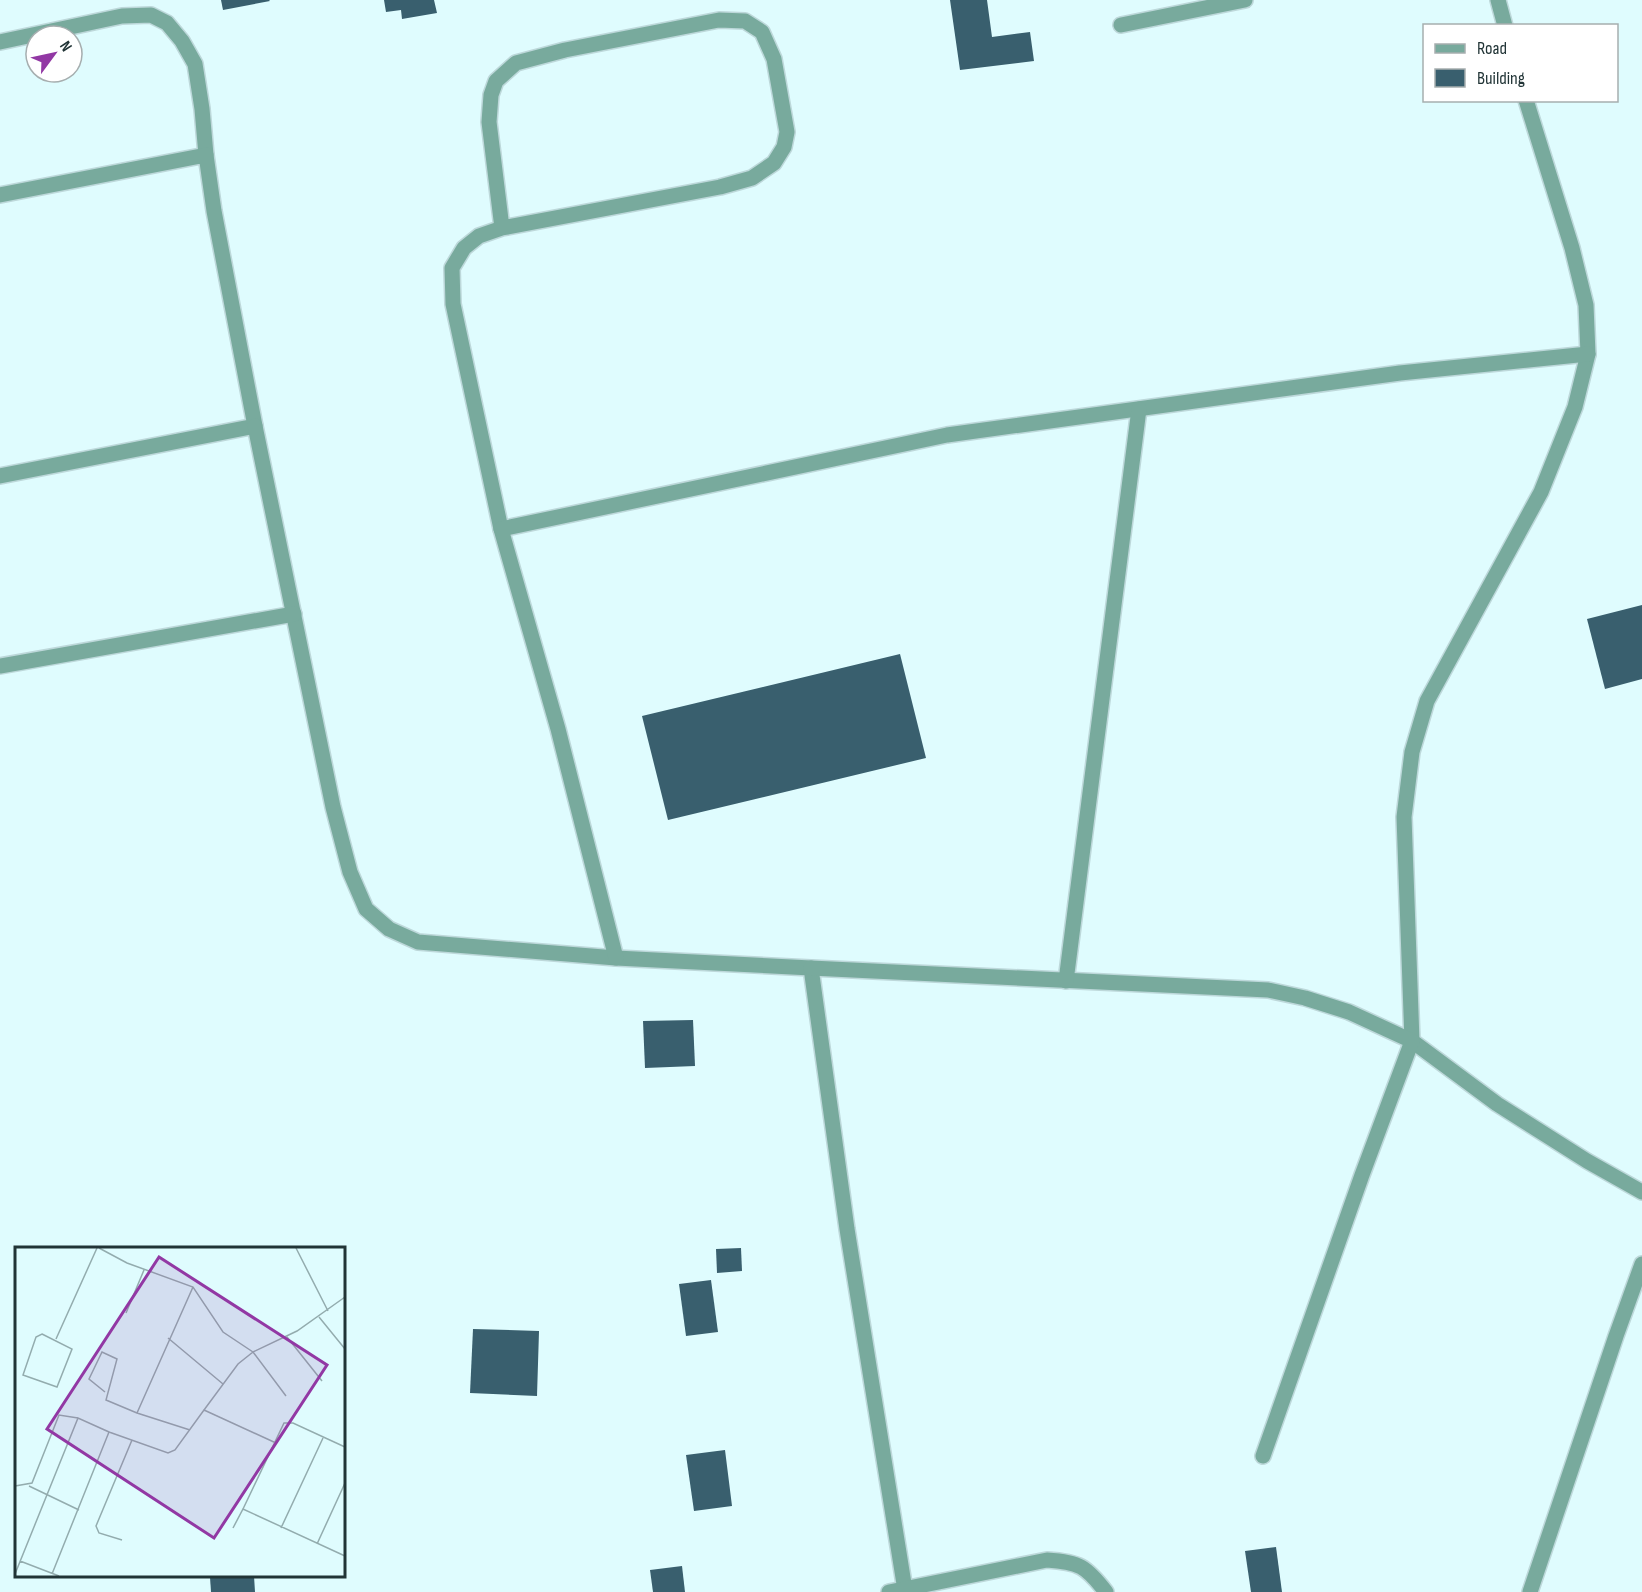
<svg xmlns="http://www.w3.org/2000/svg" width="1642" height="1592" font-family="'Sofia Sans Condensed',sans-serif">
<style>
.building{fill:#395f6e}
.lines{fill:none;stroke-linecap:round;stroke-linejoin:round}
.minor-casing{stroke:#bdd8da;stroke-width:18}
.minor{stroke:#78aa9d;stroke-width:15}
.inset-road{fill:none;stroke:#93acae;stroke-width:1.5}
.view{fill:#9238a4;fill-opacity:0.15;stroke:#9238a4;stroke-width:3}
.inset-edge{fill:none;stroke:#213436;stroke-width:3}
</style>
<rect width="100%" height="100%" fill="#dffcfe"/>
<!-- building -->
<g class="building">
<path d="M221,0H269L270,1L223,10Z"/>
<path d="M384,0H434L437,13L402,19L401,10L386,12Z"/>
<path d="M950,0H987L992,37L1030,32L1034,61L960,70Z"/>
<path d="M1642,605V679L1605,689L1587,619Z"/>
<path d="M900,654L926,758L668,820L642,716Z"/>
<path d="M693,1020L695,1066L645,1068L643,1021Z"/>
<path d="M741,1248L742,1271L717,1273L716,1249Z"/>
<path d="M711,1280L718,1332L686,1336L679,1284Z"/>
<path d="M473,1329L539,1331L537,1396L470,1393Z"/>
<path d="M725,1450L732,1506L694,1511L686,1455Z"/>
<path d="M1276,1547L1282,1592H1251L1245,1551Z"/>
<path d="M682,1566L685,1592H653L650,1570Z"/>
<path d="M218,1576H254L255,1592H211L210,1577Z"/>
</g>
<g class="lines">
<!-- minor casing -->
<g class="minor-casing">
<g id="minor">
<path d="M1498,0L1505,26"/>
<path d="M1121,25L1245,0"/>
<path d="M0,42L122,16L151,15L167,23L182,41L195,64L202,109L206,155"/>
<path d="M1526,100L1572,248L1586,305L1588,354L1575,407L1541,492L1427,701L1412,752L1404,817L1412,1041L1497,1104L1587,1161L1642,1192"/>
<path d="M0,195L206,155L214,211L255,426L0,476"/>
<path d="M255,426L333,807L350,872L366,909L389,929L418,942L616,958L811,968L847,1229L905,1590"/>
<path d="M501,529L453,304L452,268L464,248L479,236L502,228L720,187L752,178L774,163L784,147L787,132L774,59L762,32L745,21L719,20L565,50L516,63L496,81L491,95L489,122L502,228"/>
<path d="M0,666L294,614"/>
<path d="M616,958L558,729L501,529L947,435L1400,373L1588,354"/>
<path d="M811,968L1268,990L1305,998L1349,1012L1412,1041L1362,1175L1263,1456"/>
<path d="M1066,981L1139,409"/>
<path d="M889,1592L1047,1560C1079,1562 1086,1566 1106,1592"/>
<path d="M1530,1592L1616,1336L1642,1264"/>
</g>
</g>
<!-- minor -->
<use href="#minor" class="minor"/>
</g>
<!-- overview -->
<g transform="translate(15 1247)">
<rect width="330" height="330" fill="#dffcfe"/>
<path class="inset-road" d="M84,1L112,16L178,40L208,85L238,105L282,84L330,50M281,1L313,64M111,66L129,23M304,70L330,102M27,87L57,102L42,140L8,128L21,90ZM272,90L307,134M153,91L208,137M41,92L82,1M90,145L74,132L87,105L102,112L91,153L122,166M189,163L223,117L238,105L271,149M175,183L122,166L178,40M94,185L153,206L160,203L189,163L261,196M0,239L17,236L44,168L63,171M14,239L64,263M228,262L269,176H278L330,200M218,281L228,262L330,309M266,281L308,191M107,293L84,286L81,279L117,193M302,297L330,236M5,314L44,329M0,327L63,171L94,185L37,327"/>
<path class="view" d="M144,10L312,118L199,291L32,182Z"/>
<rect width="330" height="330" class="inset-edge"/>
</g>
<!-- legend -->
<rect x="1423" y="24" width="195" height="78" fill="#ffffff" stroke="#a6aeaf" stroke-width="1.5"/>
<rect x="1435" y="44" width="30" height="9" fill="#78aa9d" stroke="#a6aeaf" stroke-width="1.5"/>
<text x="1477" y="54" font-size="18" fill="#213436">Road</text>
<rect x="1435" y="69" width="30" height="18" fill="#395f6e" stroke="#a6aeaf" stroke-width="1.5"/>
<text x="1477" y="84" font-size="18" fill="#213436">Building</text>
<!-- north arrow -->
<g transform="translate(54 54) rotate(57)"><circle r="28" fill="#ffffff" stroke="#a6aeaf" stroke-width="1.5"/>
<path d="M0-4.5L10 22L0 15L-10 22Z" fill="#9238a4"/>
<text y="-9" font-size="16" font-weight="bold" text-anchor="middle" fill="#213436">N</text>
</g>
</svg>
